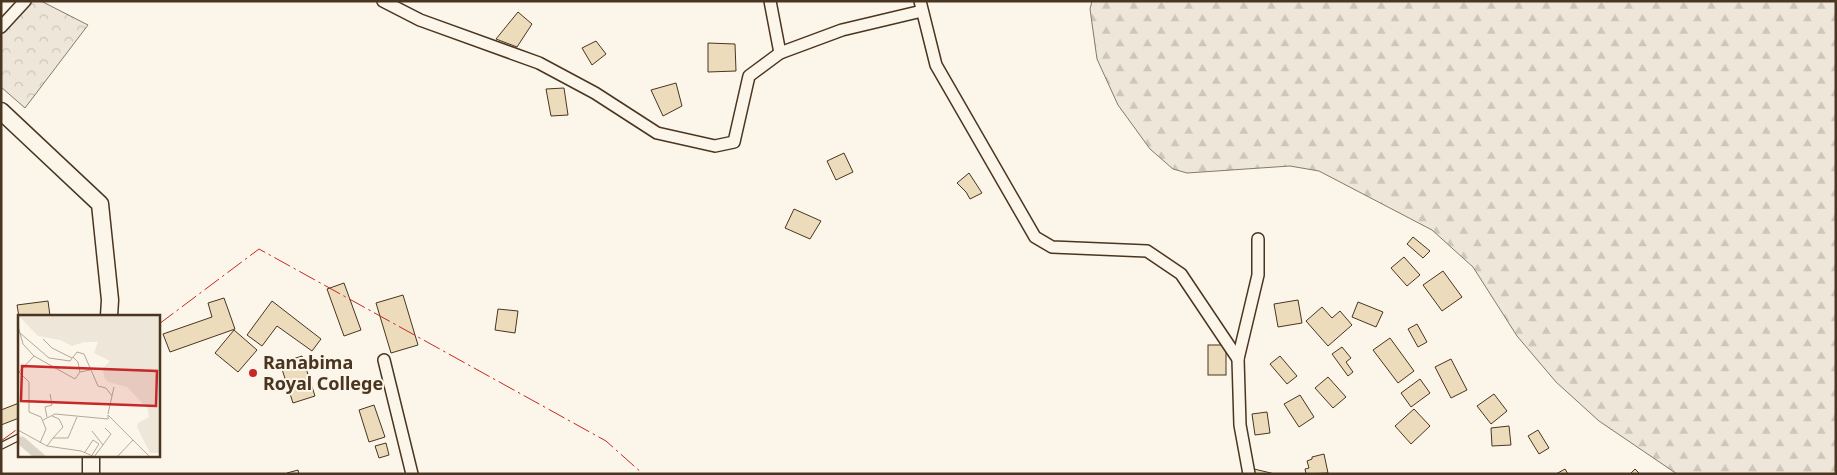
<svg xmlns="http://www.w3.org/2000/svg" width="1837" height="475" font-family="'Noto Sans',sans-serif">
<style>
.forest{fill:url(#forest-firs);stroke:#887966}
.park{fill:url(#park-crowns);stroke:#887966}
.building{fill:#ecdcbc;stroke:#4a3520}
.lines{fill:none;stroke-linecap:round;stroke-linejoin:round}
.lane-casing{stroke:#4a3520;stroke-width:8}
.street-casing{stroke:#4a3520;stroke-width:14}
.secondary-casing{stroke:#4a3520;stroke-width:19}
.lane{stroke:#fbf6e9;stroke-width:5.5}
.street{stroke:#fbf6e9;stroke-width:11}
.secondary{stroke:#fbf6e9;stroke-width:16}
.power{stroke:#c62828;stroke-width:1;stroke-dasharray:18 4 2.5 4;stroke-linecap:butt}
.poi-dot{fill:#c62828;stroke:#fbf6e9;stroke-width:2}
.labels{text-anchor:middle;stroke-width:4;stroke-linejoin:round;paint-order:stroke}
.poi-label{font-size:18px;font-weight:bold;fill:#4a3520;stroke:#fbf6e9;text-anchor:start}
.inset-road{fill:none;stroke:#b4a999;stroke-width:1}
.view{fill:#c62828;fill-opacity:0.15;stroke:#c62828;stroke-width:2.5}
.inset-edge{fill:none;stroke:#4a3520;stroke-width:2.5}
</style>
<defs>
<pattern id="forest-firs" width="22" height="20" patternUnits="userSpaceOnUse" patternTransform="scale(1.25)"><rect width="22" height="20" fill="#ede6d9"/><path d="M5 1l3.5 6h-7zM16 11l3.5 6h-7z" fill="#cdc6ba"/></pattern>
<pattern id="park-crowns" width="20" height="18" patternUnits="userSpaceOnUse" patternTransform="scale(1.25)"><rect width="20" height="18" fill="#ede6d9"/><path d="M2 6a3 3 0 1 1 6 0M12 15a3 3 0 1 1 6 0" fill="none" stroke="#cdc6ba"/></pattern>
</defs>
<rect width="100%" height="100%" fill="#fbf6e9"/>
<!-- forest -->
<path class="forest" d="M1092,1H1836V474H1677L1599,421L1556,382L1517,336L1473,267L1432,230L1319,171L1290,166L1187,173L1173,169L1150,149L1118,105L1097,59L1090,9Z"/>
<!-- park -->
<path class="park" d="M29,1H41L88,25L25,108L1,87V31Z"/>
<!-- building -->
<g class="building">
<path d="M518,12L532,24L517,47L496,39Z"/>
<path d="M596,41L606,54L592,65L582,48Z"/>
<path d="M708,43L735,44L736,71L708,72Z"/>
<path d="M676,83L682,106L663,116L651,90Z"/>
<path d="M564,88L568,115L551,116L546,89Z"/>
<path d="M844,153L853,172L836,180L827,161Z"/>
<path d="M969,173L982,193L970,199L966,192L957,183Z"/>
<path d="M794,209L821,221L810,239L785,228Z"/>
<path d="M1413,237L1430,251L1423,258L1407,244Z"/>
<path d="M1404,257L1420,275L1407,286L1391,268Z"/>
<path d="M1443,271L1462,297L1442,311L1423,285Z"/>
<path d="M344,283L361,330L344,336L327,289Z"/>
<path d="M403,295L418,345L391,353L376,303Z"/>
<path d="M224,298L235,329L170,352L163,334L212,317L208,303Z"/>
<path d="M1298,300L1302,323L1278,327L1274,304Z"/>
<path d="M48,301L50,316L19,317L17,305Z"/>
<path d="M272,301L321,339L312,351L277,326L262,346L247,335Z"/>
<path d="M1358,302L1383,312L1376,327L1352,317Z"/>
<path d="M1322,307L1332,318L1340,311L1352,325L1328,346L1306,321Z"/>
<path d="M498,309L518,311L515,333L495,330Z"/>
<path d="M1417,324L1427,342L1418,347L1408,329Z"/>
<path d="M234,330L257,350L238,372L215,353Z"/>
<path d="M1390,338L1414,371L1398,383L1373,350Z"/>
<rect x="1208" y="345" width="18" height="30"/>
<path d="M1342,347L1351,358L1346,362L1353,372L1348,376L1332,354Z"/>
<path d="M302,356L315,396L293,403L280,363Z"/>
<path d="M1280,356L1297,376L1287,384L1270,364Z"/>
<path d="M1451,359L1467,390L1451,398L1435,367Z"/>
<path d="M1328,377L1346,397L1333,408L1315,388Z"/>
<path d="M1420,379L1430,393L1411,407L1401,393Z"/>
<path d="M1494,394L1507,411L1491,424L1477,406Z"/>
<path d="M1300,395L1314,417L1299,427L1284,404Z"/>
<path d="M19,403V418L1,425V410Z"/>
<path d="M374,405L385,437L369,442L359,410Z"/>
<path d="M1414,409L1430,426L1411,444L1395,426Z"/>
<path d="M1267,412L1270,433L1255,435L1252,414Z"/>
<path d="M1509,426L1511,445L1492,446L1491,428Z"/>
<path d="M1538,430L1549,448L1539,454L1528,436Z"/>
<path d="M386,443L389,455L379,458L375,446Z"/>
<path d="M1324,454L1328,473L1306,474L1305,469L1309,468L1307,461L1312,459V457Z"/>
<path d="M1254,469L1275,474H1253Z"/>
<path d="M1565,469L1568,474H1556Z"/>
<path d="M1635,469L1640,474H1630Z"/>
<path d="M298,470L299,474H287V473Z"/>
</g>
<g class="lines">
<!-- lane casing -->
<g class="lane-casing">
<path id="lane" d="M1,446L19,437"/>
</g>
<!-- street casing -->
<g class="street-casing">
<g id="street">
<path d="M383,1L420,20L539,63L595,93L657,133L715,146L734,142L749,76L780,53L842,30L922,11"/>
<path d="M770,1L780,53"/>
<path d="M920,1L936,65L1035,237L1052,247L1147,251L1181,274L1238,359"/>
<path d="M1,27L25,1"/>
<path d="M384,360L412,474"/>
<path d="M1249,474L1240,425L1238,359L1258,275V239"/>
</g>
</g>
<!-- secondary casing -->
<g class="secondary-casing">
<g id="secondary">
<path d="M1,111L100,204L110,300L109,316"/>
<path d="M91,456V474"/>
</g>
</g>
<!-- lane -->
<use href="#lane" class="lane"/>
<!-- street -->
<use href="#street" class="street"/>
<!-- secondary -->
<use href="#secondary" class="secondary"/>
<!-- power -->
<g class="power">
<path d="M159,324L259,249L606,441L643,474"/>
<path d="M1,441L19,428"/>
</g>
</g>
<!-- markers -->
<circle class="poi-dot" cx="253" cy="373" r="5"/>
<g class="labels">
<!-- poi labels -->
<g class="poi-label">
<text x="263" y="369">Ranabima<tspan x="263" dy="21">Royal College</tspan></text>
</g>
</g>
<!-- overview -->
<g transform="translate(18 315)">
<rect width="142" height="142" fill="#fbf6e9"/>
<path d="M0,0H142V138H132L119,112L120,108L131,102L130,94L109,72L90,67L86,62L85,53L92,46L76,38L80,27H66L54,31L42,25L20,21Z" fill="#ede6d9"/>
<path d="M0,121L6,122L29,142H15L0,129Z" fill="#dcd4c6"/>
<path class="inset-road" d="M0,11L5,29L16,41L1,57M2,18L31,43L52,46L59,37L66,39L80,71L88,73L94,81M25,24L34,33L54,43M16,41L57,64L62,57L72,55M55,42L60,47L62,57M0,56L11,67V97L23,102L28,114L22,128M90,99L96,72M34,101L41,104L45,112L35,123M29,102L27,92L34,90L32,79M25,105L37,99L90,104V100L132,142M0,115L29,131L63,136L77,142M74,116L85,130M29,131L35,123H50L59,102M67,137L75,125L81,129L74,140M76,142L93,119L87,113M99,142L115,125"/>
<path class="view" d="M4,51L139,56L138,91L3,86Z"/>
<rect width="142" height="142" class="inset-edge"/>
</g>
<!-- border -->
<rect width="1837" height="475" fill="none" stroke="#4a3520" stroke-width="5"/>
</svg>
